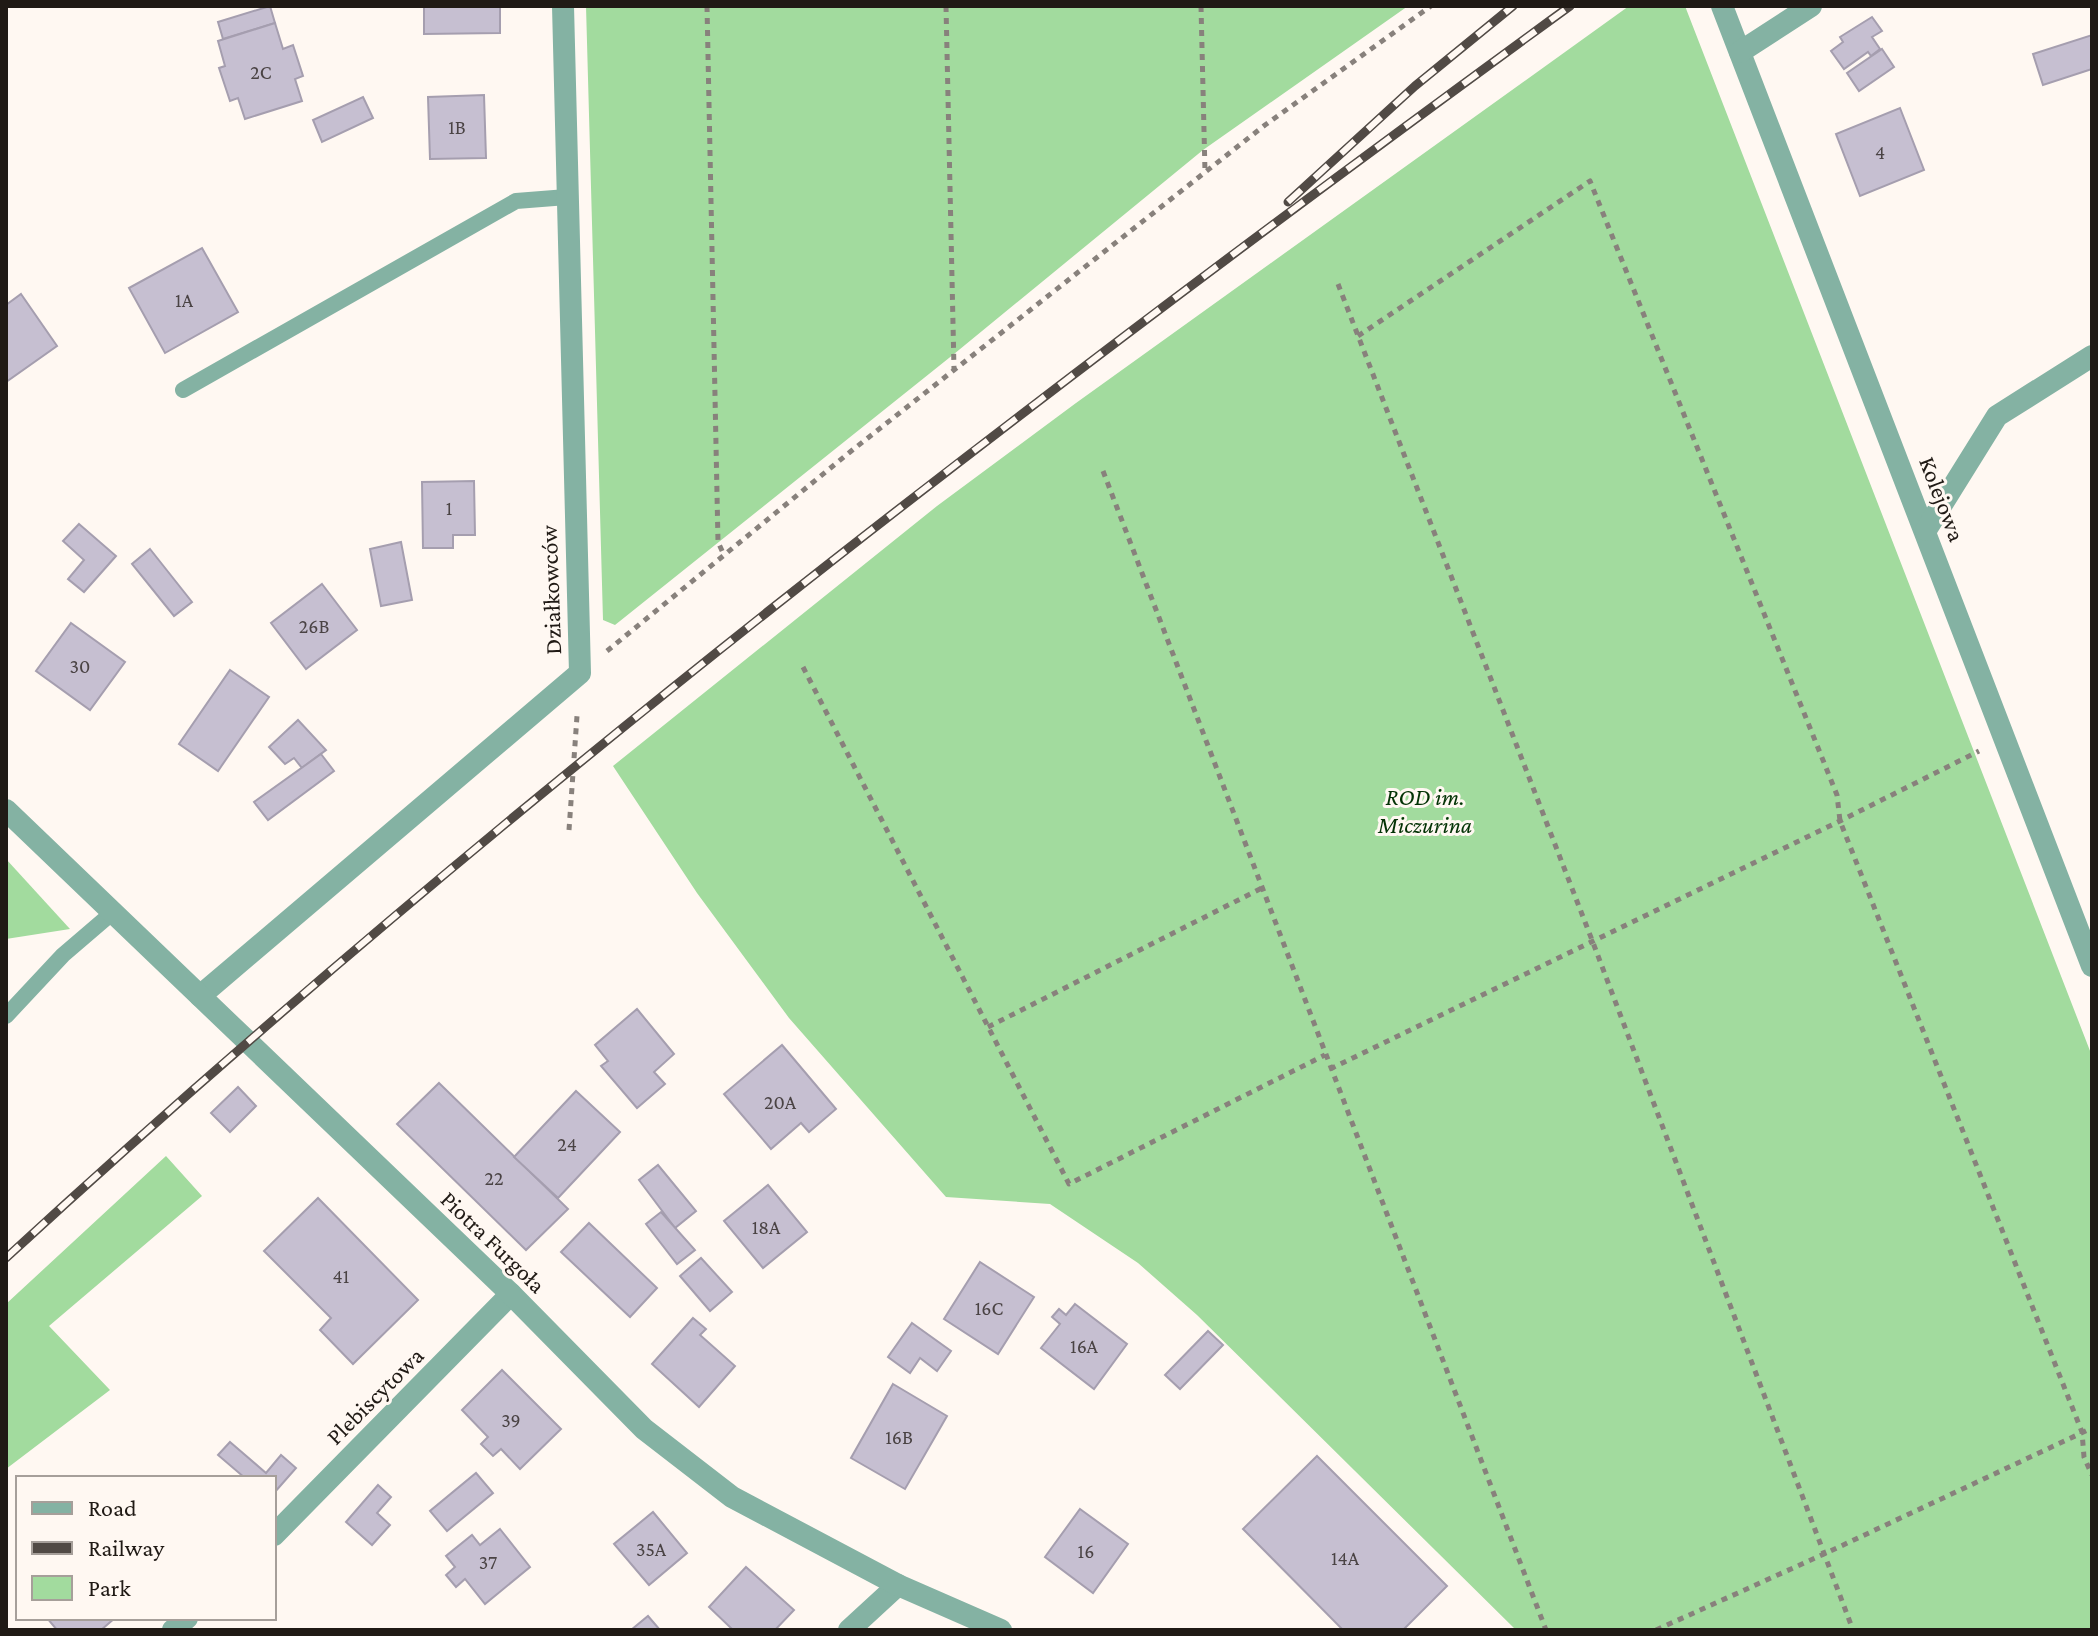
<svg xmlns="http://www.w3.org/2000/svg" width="2098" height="1636" font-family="'Crimson Pro',serif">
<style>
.green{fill:#a2db9e}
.building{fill:#c6bfd1;stroke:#a59eaf;stroke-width:2}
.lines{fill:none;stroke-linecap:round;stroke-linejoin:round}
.path{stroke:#88817c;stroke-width:5;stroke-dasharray:6 6;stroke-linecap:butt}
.service{stroke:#84b2a3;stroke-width:16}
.minor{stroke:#84b2a3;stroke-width:22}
.tertiary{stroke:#84b2a3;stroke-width:22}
.rail-casing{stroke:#514a45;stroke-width:9}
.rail{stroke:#fff8f2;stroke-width:6;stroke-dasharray:18;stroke-linecap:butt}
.labels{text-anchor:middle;stroke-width:6;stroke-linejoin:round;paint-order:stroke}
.number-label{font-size:20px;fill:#4a4344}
.street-label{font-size:24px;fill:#201a15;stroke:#fff8f2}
.park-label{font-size:24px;font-style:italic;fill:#033305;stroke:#fff8f2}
</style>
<rect width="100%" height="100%" fill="#fff8f2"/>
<!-- green -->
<g class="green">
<path d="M586,6H1408L1203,150L954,354L615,625L603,620Z"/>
<path d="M1629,6H1685L2092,1056V1630H1516L1197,1315L1138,1263L1050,1204L946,1197L789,1018L697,893L613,766L937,506L1076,403Z"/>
<path d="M6,859L70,929L6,939Z"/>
<path d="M166,1156L202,1196L49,1326L110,1390L6,1469V1304Z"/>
</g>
<!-- building -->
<g class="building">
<path d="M270,6L275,23L223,39L218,22Z"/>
<path d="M424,6H500V33L424,34Z"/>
<path d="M1872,17L1882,31L1872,37L1880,49L1871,56L1868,52L1844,69L1831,51L1843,42L1840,37Z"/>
<path d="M275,23L283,49L293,45L303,76L295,79L302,101L245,119L238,98L230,101L219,68L225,66L218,41Z"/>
<path d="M2092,35V69L2043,85L2033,54Z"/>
<path d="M1882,49L1894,67L1859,91L1847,73Z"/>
<path d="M484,95L486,158L430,159L428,97Z"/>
<path d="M363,97L373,118L322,142L313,120Z"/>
<path d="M1900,108L1924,170L1860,196L1836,134Z"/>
<path d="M202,248L238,312L165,353L129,288Z"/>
<path d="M21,294L57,346L6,382V305Z"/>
<path d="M474,481L475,535H453V548H423L422,482Z"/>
<path d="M79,524L116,556L84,592L68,579L84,560L63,541Z"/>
<path d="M401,542L412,600L381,606L370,549Z"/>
<path d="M150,549L192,602L174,616L132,564Z"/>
<path d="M322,584L357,630L306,669L271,623Z"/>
<path d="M71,623L125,662L90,710L36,671Z"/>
<path d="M230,670L269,697L218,771L179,744Z"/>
<path d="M298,720L326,750L302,768L294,758L285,764L269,747Z"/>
<path d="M321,754L334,771L268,820L254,802Z"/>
<path d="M637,1009L674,1054L654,1072L665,1084L637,1108L601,1066L608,1061L595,1045Z"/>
<path d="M782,1045L836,1109L809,1132L801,1123L771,1149L724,1094Z"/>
<path d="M439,1083L568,1209L526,1250L397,1124Z"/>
<path d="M238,1087L256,1106L230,1132L211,1113Z"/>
<path d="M576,1091L620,1132L558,1198L514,1157Z"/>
<path d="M658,1165L696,1211L675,1228L639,1180Z"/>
<path d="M768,1185L807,1232L763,1268L724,1221Z"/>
<path d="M318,1198L418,1300L353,1364L320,1330L331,1318L264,1251Z"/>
<path d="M661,1212L695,1250L677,1264L646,1224Z"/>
<path d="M589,1223L657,1288L630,1317L561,1252Z"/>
<path d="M701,1258L732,1292L710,1311L680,1276Z"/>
<path d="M980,1262L1034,1297L998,1354L944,1319Z"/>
<path d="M1075,1304L1127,1344L1094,1389L1041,1348L1060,1324L1052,1317L1059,1309L1066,1315Z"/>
<path d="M693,1318L706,1329L700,1335L735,1366L699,1407L652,1364Z"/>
<path d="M912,1323L951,1351L937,1371L920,1358L910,1373L888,1357Z"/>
<path d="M1208,1331L1223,1345L1180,1389L1165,1375Z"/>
<path d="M502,1370L561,1429L520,1469L501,1449L493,1456L481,1444L488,1437L462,1410Z"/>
<path d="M893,1384L947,1416L905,1489L851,1458Z"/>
<path d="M230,1442L266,1473L281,1455L296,1468L274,1493V1478H245L218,1455Z"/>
<path d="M1317,1456L1447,1586L1403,1630H1343L1243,1529Z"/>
<path d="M476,1473L493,1493L447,1531L430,1511Z"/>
<path d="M378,1485L391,1497L377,1513L390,1525L372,1545L346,1522Z"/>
<path d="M1080,1509L1128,1544L1093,1593L1045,1557Z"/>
<path d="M653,1512L687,1553L649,1585L614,1544Z"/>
<path d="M500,1529L530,1567L485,1604L465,1579L456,1587L446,1575L455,1567L446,1556L472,1535L480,1545Z"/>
<path d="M746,1567L794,1610L775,1630H733L709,1607Z"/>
<path d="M648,1616L660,1630H631Z"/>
<path d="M47,1618H115L101,1630H57Z"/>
</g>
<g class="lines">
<!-- path -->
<g class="path">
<path d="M707,6L718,542L724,555"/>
<path d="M946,6L954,369"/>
<path d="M1201,6L1205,172"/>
<path d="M1338,284L1592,940L1853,1630"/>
<path d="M1358,336L1590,181L1837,795L1840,821L2082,1432L2084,1457L2092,1475"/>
<path d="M1103,471L1546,1630"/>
<path d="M607,651L850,452L1265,125L1431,6"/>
<path d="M803,667L1069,1184L1325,1055"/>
<path d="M569,830L577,716"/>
<path d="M988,1027L1262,888"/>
<path d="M1330,1069L1840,821L1979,751"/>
<path d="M1656,1630L1824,1554L2092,1428"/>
</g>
<!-- service -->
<g class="service">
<path d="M183,390L516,201L567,197"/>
<path d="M6,1016L63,955L112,913"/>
</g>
<!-- minor -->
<g class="minor">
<path d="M1722,6L2092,966"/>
<path d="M1740,52L1811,6"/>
<path d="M1926,530L1997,416L2092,356"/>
<path d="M200,996L580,673L563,6"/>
<path d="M274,1535L511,1294"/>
<path d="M173,1630L187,1618"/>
<path d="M849,1630L898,1585"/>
</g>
<!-- tertiary -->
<path class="tertiary" d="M6,810L511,1294L644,1429L732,1497L898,1585L1001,1630"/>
<!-- rail casing -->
<g class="rail-casing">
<g id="rail">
<path d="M1288,202L1415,86L1513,6"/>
<path d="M6,1258C498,806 1030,399 1570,6"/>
</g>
</g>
<!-- rail -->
<use href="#rail" class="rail"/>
</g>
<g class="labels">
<!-- number labels -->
<g class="number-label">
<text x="261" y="79">2C</text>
<text x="457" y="134">1B</text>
<text x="1880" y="159">4</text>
<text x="184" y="307">1A</text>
<text x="449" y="515">1</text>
<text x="314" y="633">26B</text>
<text x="80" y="673">30</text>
<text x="780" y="1109">20A</text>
<text x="567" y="1151">24</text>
<text x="494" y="1185">22</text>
<text x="766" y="1234">18A</text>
<text x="341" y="1283">41</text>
<text x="989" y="1315">16C</text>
<text x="1084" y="1353">16A</text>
<text x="511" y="1427">39</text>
<text x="899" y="1444">16B</text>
<text x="651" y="1556">35A</text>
<text x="1086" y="1558">16</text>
<text x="1345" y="1565">14A</text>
<text x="488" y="1569">37</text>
</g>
<!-- street labels -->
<g class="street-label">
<text transform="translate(1942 499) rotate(69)" y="8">Kolejowa</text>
<text transform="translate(551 590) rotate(-92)" y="8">Działkowców</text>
<text transform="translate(493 1242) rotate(44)" y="8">Piotra Furgoła</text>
<text transform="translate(375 1396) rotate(-45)" y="8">Plebiscytowa</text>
</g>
<!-- park labels -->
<g class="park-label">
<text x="1425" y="805">ROD im.<tspan x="1425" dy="28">Miczurina</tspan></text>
</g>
</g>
<!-- border -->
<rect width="2098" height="1636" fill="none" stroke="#201a15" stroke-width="16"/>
<!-- legend -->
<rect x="16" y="1476" width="260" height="144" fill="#fff8f2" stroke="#a69f9a" stroke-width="2"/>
<rect x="32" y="1502" width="40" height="12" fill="#84b2a3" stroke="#a69f9a" stroke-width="2"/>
<text x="88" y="1516" font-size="24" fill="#201a15">Road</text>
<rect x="32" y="1542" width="40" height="12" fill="#514a45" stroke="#a69f9a" stroke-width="2"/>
<text x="88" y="1556" font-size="24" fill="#201a15">Railway</text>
<rect x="32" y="1576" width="40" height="24" fill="#a2db9e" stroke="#a69f9a" stroke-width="2"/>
<text x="88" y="1596" font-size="24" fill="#201a15">Park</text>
</svg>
